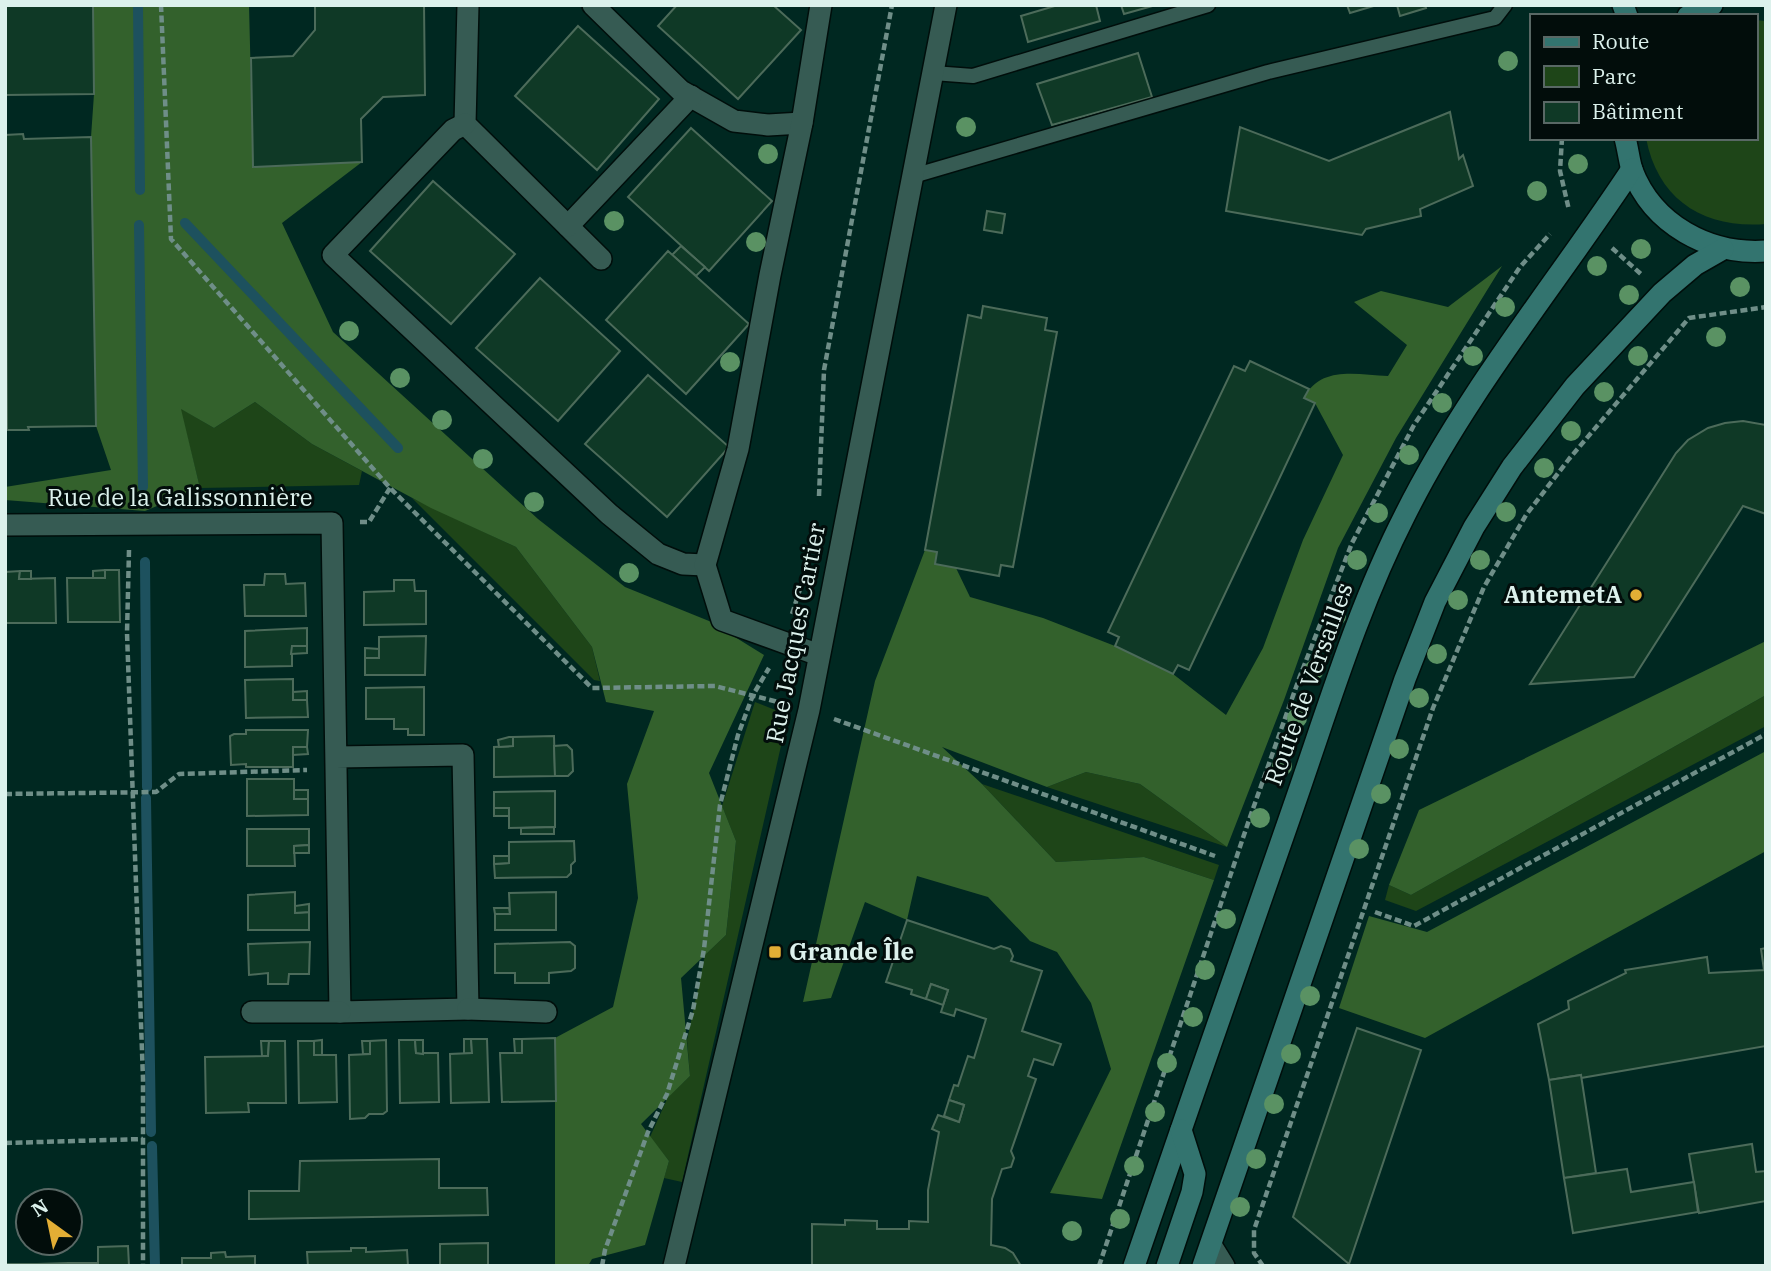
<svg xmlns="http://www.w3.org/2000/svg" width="1771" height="1271" font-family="'IBM Plex Serif',serif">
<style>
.green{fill:#1e4518}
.forest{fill:#33612c}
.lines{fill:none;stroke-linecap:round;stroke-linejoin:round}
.stream{stroke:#1d515e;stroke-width:10}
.building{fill:#0f3926;stroke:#4c6b5a;stroke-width:2}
.lane-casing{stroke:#000e0b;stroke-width:17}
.street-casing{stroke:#000e0b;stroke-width:24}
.secondary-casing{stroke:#000e0b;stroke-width:24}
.path{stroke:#6f8e88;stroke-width:4.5;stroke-dasharray:7 3.5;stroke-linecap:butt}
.lane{stroke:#365b53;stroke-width:14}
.street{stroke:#365b53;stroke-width:21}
.secondary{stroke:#33746f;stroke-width:21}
.tree{fill:#5a9263}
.poi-dot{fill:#e3ae35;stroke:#020d0b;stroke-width:2.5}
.labels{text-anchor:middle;stroke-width:6;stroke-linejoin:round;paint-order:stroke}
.street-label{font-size:24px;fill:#dcf1ec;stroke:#020d0b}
.poi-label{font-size:24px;font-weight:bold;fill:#dcf1ec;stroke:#020d0b;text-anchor:end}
</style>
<rect width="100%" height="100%" fill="#002821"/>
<!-- green -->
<g class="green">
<path d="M1755,20L1766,21V224C1705,229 1658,201 1646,138H1755Z"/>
<path d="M255,402L312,444L362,471L359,485L200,488L180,408L214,428Z"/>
<path d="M412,498L516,547L592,647L600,681L594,680Z"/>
<path d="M1766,695V726L1416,911L1385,900L1389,885L1411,895Z"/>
<path d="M755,702L788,715L682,1182L664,1178L669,1161L650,1137L668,1097L690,1076L687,1040L705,955L726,935L736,841L722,806Z"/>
<path d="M1086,772L1140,784L1227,847L1047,787Z"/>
<path d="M982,784L1219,865L1214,880L1144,857L1056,862Z"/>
</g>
<!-- forest -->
<g class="forest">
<path d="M93,5H249L253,166L362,162L282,223L333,332L538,519L625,587L709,621L764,655L709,773L736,841L726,935L681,978L690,1076L641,1124L669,1161L645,1245L592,1259L588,1266H555V1038L613,1007L638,898L627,784L654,711L606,702L592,647L516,547L431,508L312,444L255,402L214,428L181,409L200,488L145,511L5,500V487L111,470L96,426L91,137L94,94Z"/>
<path d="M1502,266L1396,438L1338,548L1284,700L1227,847L1140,784L1086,772L1047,787L942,747L982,784L1056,862L1144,857L1214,880L1102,1199L1050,1193L1111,1069L1091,1003L1057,952L1030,941L988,897L917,876L907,920L865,902L831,998L803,1002L875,681L925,550L937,552L935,564L956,568L970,597L1043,618L1115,646L1173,674L1226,715L1263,648L1303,540L1343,455L1315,403L1304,398C1321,365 1357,375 1388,376L1407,345L1354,302L1381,291L1448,307Z"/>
<path d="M1766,641V695L1411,895L1389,885L1419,810Z"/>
<path d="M1766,751V851L1425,1038L1339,1008L1369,916L1427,932Z"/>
</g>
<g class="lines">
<!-- stream -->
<g class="stream">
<path d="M138,5L140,190"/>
<path d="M185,223L398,448"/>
<path d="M139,225L143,487"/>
<path d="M145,562L147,787"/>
<path d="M146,798L151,1132"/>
<path d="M152,1146L155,1266"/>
</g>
</g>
<!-- building -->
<g class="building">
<path d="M5,5H93L94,94L5,95Z"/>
<path d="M315,5H424L425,95L383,97L361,119L362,162L253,167L251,58L293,56L315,30Z"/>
<path d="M677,5H773L801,30L738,99L658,26Z"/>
<path d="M1058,5H1096L1100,21L1028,42L1021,16Z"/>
<path d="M1121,5H1156L1124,14Z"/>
<path d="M1347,5H1377L1350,13Z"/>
<path d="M1397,5H1425L1426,8L1400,16Z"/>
<path d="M578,26L659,99L597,170L515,96Z"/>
<path d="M1138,53L1152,97L1052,125L1037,84Z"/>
<path d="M1450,112L1459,159L1463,155L1473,186L1420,209L1421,216L1366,229L1362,235L1226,211L1240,127L1329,161Z"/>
<path d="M691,128L772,201L709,271L628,197Z"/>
<path d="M23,134L24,139L91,137L96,426L28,427L29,430H7L5,135Z"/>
<path d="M433,181L515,254L451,324L370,251Z"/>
<path d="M987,211L1005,214L1002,233L984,230Z"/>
<path d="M681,246L705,267L696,276L672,255Z"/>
<path d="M668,251L749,324L686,394L606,320Z"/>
<path d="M540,278L620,351L558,421L476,348Z"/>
<path d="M983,306L1047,318L1045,330L1057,332L1013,567L1001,565L999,576L935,564L937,552L925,550L968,315L981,318Z"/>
<path d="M1250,361L1309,389L1304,398L1315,403L1189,670L1178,665L1173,674L1115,646L1119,637L1108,632L1234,366L1245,371Z"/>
<path d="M648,375L729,447L667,517L585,444Z"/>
<path d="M1743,421L1766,425V514L1743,506L1634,677L1530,684L1676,453L1688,440L1708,428L1725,423Z"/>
<path d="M105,570H119L120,622H68L67,578H105Z"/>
<path d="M105,570V578H93V571Z"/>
<path d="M20,571L19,579L55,578L56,623H5V572Z"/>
<path d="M20,571H31V579H19Z"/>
<path d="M265,574H285L286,584L305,583L306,616H245L244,585H264Z"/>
<path d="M394,580H414L415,591H426V624L364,625V592L394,591Z"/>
<path d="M307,628V646H292V666L245,667V631Z"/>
<path d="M426,636L425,675H365V658H379V637Z"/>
<path d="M292,646H307V653L291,654Z"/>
<path d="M365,648L379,649V658H365Z"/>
<path d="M293,679V700H307L308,717L246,718L245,680Z"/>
<path d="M424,687V735H408V729H394V719H366V688Z"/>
<path d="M307,691V700H293V692Z"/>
<path d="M246,730H308L307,747H293V767H246V764L231,765L230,736L234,734H246Z"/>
<path d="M554,736L555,776L494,777V747L513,746V737Z"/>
<path d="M509,737H513V746L499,747L498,740Z"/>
<path d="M567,745L572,750L573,771L568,776H555L554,746Z"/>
<path d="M293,747H307L308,754L293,755Z"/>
<path d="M247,779H294V799H308V815L247,816Z"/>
<rect x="294" y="790" width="14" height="9"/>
<path d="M555,791V827L509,828V808H494V792Z"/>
<rect x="494" y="808" width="15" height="8"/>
<path d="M554,827V834H521V828Z"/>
<path d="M247,829H309V845L294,846L295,866H247Z"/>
<path d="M574,841L575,861L571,865V873L567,877L495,878L494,864L509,863V842Z"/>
<path d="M309,845V853H294V846Z"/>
<path d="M494,856H509V863L494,864Z"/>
<path d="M295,892V913L309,912V930H248V895Z"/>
<path d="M556,892V930H495V914H510L509,893Z"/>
<path d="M309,904V912L295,913V906Z"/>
<path d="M494,908H509L510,914H495Z"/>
<path d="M907,920L994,949L1001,946L1010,949L1013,956L1011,961L1042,971L1022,1031L1061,1044L1053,1065L1034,1059L1028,1076L1036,1079L1011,1151L1014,1158L1011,1167L1002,1169L992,1199L991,1245L1005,1248L1013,1253L1021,1266H812V1224L845,1225V1220L877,1221V1229H909V1221L928,1222V1190L939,1132L932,1129L938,1115L959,1122L964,1105L949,1100L954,1085L958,1086L968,1056L974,1058L986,1019L956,1009L954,1016L941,1012L948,990L931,984L926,999L911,994L912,990L886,982Z"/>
<path d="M310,942L309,974H289L288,984H268V973L249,975L248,944Z"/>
<path d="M570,942L575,946V968L571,971L549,973V983H515V973H495V944Z"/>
<path d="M1766,948V1046L1581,1078V1075L1549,1080L1538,1024L1569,1009L1568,1001L1626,973L1625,970L1707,957L1709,973L1764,970L1761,949Z"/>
<path d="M931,984L948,990L943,1005L926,999Z"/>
<path d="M1357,1028L1421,1050L1349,1264L1293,1217Z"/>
<path d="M555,1038L556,1101L502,1102L500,1053H522V1039Z"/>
<path d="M464,1039H471L472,1053L464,1054Z"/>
<path d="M471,1039H487L489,1102L451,1103L450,1054L472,1053Z"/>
<path d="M514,1039H522V1053H515Z"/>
<path d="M322,1040V1055H314V1041Z"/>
<path d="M386,1040L387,1111L383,1114H369L365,1118L350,1119L349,1055L370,1054V1041Z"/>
<path d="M399,1040H415L416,1053H438L439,1102L400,1103Z"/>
<path d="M415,1040H423V1054L416,1053Z"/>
<path d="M261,1041H269L268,1056H262Z"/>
<path d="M269,1041H285L286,1103H248L249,1112L206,1113L205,1057L268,1056Z"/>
<path d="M298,1041H314V1055H336L337,1102L299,1103Z"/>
<path d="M362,1041H370V1054H363Z"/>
<path d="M1581,1075L1596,1173L1564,1178L1549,1080Z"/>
<path d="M949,1100L964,1105L959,1122L944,1116Z"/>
<path d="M1752,1144L1756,1172L1766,1171V1201L1699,1213L1689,1154Z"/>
<path d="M439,1159V1188H487L488,1215L249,1219V1191H299L300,1161Z"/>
<path d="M1627,1169L1631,1192L1694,1182L1698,1212L1573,1233L1564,1178Z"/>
<path d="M488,1243V1266H440V1244Z"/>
<path d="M128,1246L129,1266H98V1247Z"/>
<path d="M351,1248H366V1252L407,1250L408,1266H308L307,1252L351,1251Z"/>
<path d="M225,1252L226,1257L255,1256V1266H182V1258H211V1253Z"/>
<path d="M68,1263V1266H38V1264Z"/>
<rect x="68" y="1263" width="30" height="3"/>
<rect x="8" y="1264" width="30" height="2"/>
</g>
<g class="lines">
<!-- lane casing -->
<g class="lane-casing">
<g id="lane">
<path d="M933,73L973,76L1208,5"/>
<path d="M913,176L1268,72L1495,18L1505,5"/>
</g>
</g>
<!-- street casing -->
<g class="street-casing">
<g id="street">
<path d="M468,5L465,124L601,259"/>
<path d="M593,5L681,91L734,121L768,125L802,123"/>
<path d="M465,124L453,130L333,255L609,514L658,554L683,564L705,565"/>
<path d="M568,226L691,96"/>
<path d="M5,525L332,523L340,1012L468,1009L463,755L336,757"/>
<path d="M819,655L722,620L705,565L738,449L770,275L802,123L821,5"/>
<path d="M468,1009L546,1012"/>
<path d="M252,1012H340"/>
<path d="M1211,1245L1224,1266"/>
<path d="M674,1266L809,710L946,5"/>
</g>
</g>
<!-- secondary casing -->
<g class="secondary-casing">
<g id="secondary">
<path d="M1623,5L1627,16"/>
<path d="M1688,16L1712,5"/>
<path d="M1625,138C1628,149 1629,160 1632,170C1653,225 1709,255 1766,251"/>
<path d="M1134,1266C1186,1114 1239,963 1292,811C1327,711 1357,609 1405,515C1467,391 1556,284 1632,169"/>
<path d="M1167,1266L1192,1192L1195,1174L1181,1130"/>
<path d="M1203,1266L1405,679L1435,602L1474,527L1512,467L1575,386L1662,293L1695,265L1723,249"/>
</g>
</g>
<!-- path -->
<g class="path">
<path d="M161,5L171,239L390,488L592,688L715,686L782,703"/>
<path d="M1562,138L1560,171L1569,210"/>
<path d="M1612,248L1642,275"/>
<path d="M819,496L824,370L892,5"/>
<path d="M360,522H369L390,488"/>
<path d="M129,550L127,633L143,1079V1266"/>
<path d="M792,614L801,586"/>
<path d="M834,719L1215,856"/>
<path d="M5,794L156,792L179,774L307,770"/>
<path d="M1375,912L1414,926L1766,734"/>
<path d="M5,1143L143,1139"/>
<path d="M602,1266L605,1250L648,1132L667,1094L693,1010L704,949L720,805L738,735L753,695L769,668"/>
<path d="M1099,1266L1249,820L1300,676L1352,543L1414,425L1520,267L1550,234"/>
<path d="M1263,1266L1254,1253V1230L1433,708L1484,587L1526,515L1569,459L1689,318L1766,307"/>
</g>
<!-- lane -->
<use href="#lane" class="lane"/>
<!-- street -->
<use href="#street" class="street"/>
<!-- secondary -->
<use href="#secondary" class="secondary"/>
</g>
<!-- trees -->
<g class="tree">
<circle cx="1508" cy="61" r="10"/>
<circle cx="966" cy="127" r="10"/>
<circle cx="768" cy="154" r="10"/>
<circle cx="1578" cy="164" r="10"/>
<circle cx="1537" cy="191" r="10"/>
<circle cx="614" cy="221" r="10"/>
<circle cx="756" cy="242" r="10"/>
<circle cx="1641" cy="249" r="10"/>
<circle cx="1597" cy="266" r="10"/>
<circle cx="1740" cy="287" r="10"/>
<circle cx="1629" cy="295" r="10"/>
<circle cx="1505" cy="307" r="10"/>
<circle cx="349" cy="331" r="10"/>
<circle cx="1716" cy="337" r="10"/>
<circle cx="1473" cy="356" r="10"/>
<circle cx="1638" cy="356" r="10"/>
<circle cx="730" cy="362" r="10"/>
<circle cx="400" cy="378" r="10"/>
<circle cx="1604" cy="392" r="10"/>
<circle cx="1442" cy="403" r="10"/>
<circle cx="442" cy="420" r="10"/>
<circle cx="1571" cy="431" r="10"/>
<circle cx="1409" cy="455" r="10"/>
<circle cx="483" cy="459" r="10"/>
<circle cx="1544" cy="468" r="10"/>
<circle cx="534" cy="502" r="10"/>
<circle cx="1506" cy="512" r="10"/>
<circle cx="1378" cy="513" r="10"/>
<circle cx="1357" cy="560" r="10"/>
<circle cx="1480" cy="560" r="10"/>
<circle cx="629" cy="573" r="10"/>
<circle cx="1458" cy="600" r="10"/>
<circle cx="1336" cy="616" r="10"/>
<circle cx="1437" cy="654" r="10"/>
<circle cx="1314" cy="670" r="10"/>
<circle cx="1419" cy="698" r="10"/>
<circle cx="1297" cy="718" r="10"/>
<circle cx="1399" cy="749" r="10"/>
<circle cx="1282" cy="766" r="10"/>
<circle cx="1381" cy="794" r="10"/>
<circle cx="1260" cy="818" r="10"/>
<circle cx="1359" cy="849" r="10"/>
<circle cx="1226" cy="919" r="10"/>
<circle cx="1205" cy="970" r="10"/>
<circle cx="1310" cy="996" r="10"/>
<circle cx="1193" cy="1017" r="10"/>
<circle cx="1291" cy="1054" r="10"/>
<circle cx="1167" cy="1063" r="10"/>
<circle cx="1274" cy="1104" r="10"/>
<circle cx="1155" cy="1112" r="10"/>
<circle cx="1256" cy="1159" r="10"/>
<circle cx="1134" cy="1166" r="10"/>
<circle cx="1240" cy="1207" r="10"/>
<circle cx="1120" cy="1219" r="10"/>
<circle cx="1072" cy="1231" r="10"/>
</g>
<!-- markers -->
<g class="poi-dot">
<circle cx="1636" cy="595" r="7"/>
<rect x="768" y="945" width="14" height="14" rx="3.5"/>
</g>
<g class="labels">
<!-- street labels -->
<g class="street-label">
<text x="180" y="506">Rue de la Galissonnière</text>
<text transform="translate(796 633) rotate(-79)" y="8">Rue Jacques Cartier</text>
<text transform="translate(1309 684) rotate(-70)" y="8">Route de Versailles</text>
</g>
<!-- poi labels -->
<g class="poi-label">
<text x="1622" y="603">AntemetA</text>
<text x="789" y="960" text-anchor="start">Grande Île</text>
</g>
</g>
<!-- border -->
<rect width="1771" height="1271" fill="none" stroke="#dcf1ec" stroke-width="14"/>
<!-- legend -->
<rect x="1530" y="14" width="228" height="126" fill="#020d0b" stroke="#596865" stroke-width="2"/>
<rect x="1544" y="37" width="35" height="10" fill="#33746f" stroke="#596865" stroke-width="2"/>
<text x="1592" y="49" font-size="21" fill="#dcf1ec">Route</text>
<rect x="1544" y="66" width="35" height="21" fill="#1e4518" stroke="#596865" stroke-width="2"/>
<text x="1592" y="84" font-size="21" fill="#dcf1ec">Parc</text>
<rect x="1544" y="102" width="35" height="21" fill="#0f3926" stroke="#596865" stroke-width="2"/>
<text x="1592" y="119" font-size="21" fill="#dcf1ec">Bâtiment</text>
<!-- north arrow -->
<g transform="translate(49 1222) rotate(327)"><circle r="33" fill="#020d0b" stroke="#596865" stroke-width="2"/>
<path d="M0-5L12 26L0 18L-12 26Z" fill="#e3ae35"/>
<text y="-10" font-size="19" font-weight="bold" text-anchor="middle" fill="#dcf1ec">N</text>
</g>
</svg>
